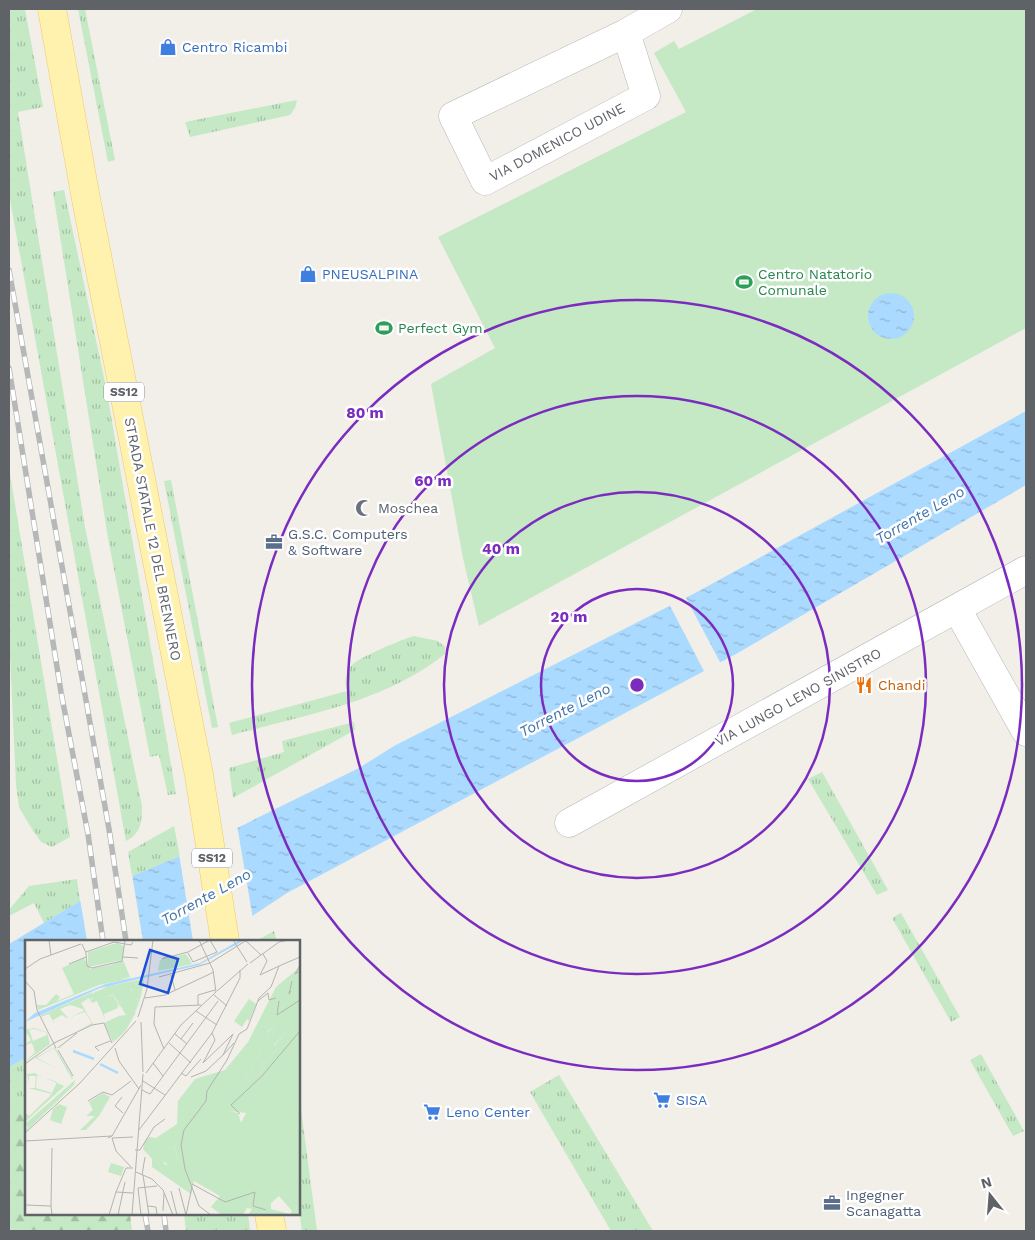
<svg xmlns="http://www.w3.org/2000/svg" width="1035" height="1240" font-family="'Work Sans',sans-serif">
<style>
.grass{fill:url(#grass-tufts)}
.forest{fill:url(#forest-firs)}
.garden{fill:#c5e8c5}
.water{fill:url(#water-ripples)}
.pier{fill:#f1efe8}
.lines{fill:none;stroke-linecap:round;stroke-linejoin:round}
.minor-casing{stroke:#b5b8bc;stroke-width:29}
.major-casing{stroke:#f2c960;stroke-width:29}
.minor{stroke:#fff;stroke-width:28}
.major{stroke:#fff2af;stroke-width:28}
.rail-casing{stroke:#b6b7b8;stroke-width:5.5}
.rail{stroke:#fff;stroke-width:4;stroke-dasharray:11;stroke-linecap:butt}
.ring{fill:none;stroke:#7b2cbf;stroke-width:2.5}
.labels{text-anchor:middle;stroke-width:5;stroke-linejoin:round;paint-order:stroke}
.shield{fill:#fff;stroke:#8f9295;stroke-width:1}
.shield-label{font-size:12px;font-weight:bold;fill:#5f6368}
.shop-label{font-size:14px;fill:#366cbe;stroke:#fff;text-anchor:start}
.street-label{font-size:14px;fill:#5f6368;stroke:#fff}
.leisure-label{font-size:14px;fill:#27864d;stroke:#fff;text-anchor:start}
.worship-label{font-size:14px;fill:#5b616d;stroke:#fff;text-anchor:start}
.service-label{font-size:14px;fill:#4e5e75;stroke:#fff;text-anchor:start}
.food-label{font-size:14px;fill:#c56008;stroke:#fff;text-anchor:start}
.water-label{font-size:15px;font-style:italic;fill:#4174aa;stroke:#fff}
.inset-river{fill:none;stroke:#aadaff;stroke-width:2.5}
.inset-road{fill:none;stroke:#b3b3b1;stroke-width:1}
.view{fill:#1d4ed8;fill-opacity:0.15;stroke:#1d4ed8;stroke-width:2.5}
.inset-edge{fill:none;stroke:#5f6368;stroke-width:2.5}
.centre{fill:#7b2cbf;stroke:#fff;stroke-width:2.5}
.ring-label{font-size:15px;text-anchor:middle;font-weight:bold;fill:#7b2cbf;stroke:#fff;stroke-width:5;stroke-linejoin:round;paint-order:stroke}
</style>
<defs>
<pattern id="grass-tufts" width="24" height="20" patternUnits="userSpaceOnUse" patternTransform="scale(1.25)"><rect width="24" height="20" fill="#c5e8c5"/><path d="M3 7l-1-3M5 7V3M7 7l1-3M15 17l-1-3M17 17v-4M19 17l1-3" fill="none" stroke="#a3c0a4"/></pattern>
<pattern id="forest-firs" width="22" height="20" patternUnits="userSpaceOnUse" patternTransform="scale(1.25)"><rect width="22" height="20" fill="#c5e8c5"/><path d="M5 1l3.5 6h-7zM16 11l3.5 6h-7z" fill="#a3c0a4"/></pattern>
<pattern id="water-ripples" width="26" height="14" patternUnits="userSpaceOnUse" patternTransform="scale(1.25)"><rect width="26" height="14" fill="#aadaff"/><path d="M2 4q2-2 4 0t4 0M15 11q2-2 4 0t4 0" fill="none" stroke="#8eb4d2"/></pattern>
</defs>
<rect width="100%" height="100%" fill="#f1efe8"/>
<!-- grass -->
<g class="grass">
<path d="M9,9H25L43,107L18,112L85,527L142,806C142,821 141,834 126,841L9,194Z"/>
<path d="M78,9H85L115,160L108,162Z"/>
<path d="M297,100L295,108L290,115L190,137L185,122Z"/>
<path d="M64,190L106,387L176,794L168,795L159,755L150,757L108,538L53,192Z"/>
<path d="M9,468L70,837L52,847L41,842L30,826L19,807L16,785L9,633Z"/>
<path d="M171,480L218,727L212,728L164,481Z"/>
<path d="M414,636L438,641L445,647V654C385,702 305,715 232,735L229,723L347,691C344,682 345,674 351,666C357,658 403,639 414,636Z"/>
<path d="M354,722L355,730L233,798L229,768L284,752L282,741Z"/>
<path d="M822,772L888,890L877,895L808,779Z"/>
<path d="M174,826L180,856L132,876L128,852Z"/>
<path d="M77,879L80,901L44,923L34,903L9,916V910L29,886Z"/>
<path d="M901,913L960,1017L951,1022L892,918Z"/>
<path d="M274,931L277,941H256Z"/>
<path d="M981,1054L1024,1131L1013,1136L970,1060Z"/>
<path d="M26,1058V1103L9,1092V1067Z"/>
<path d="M559,1075L653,1231H611L530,1092Z"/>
<path d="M299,1090L300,1101L317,1231H302L299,1208Z"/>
<path d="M184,1214H248L250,1231H186Z"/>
</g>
<!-- forest -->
<path class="forest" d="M9,1092L26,1103V1214H130L132,1231H9Z"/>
<!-- garden -->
<path class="garden" d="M757,9H1026V328L479,626L463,558L431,384L495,348L438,237L686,112L654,53L674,41L679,49Z"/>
<!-- water -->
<g class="water">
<circle cx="891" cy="316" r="23"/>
<path d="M1026,411V485L736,654L287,893L214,941H26V1058L9,1067V944L80,901L132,876L180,856L359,768L394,746L697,592Z"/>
</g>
<!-- pier -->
<g class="pier">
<path d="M685,596L721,664L705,673L669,604Z"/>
<path d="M237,825L253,919L219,941H193L179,854Z"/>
<path d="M132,874L143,941H87L80,899Z"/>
</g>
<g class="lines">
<!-- minor casing -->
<g class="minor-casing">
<g id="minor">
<path d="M626,33L646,96L485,181L453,116L626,33L668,9"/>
<path d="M957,609L1026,732"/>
<path d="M569,823L1026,570"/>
</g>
</g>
<!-- major casing -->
<g class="major-casing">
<g id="major">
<path d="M52,9L86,199L199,775L225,941"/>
<path d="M269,1214L272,1231"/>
</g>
</g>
<!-- minor -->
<use href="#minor" class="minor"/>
<!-- major -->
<use href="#major" class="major"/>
<!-- rail casing -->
<g class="rail-casing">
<g id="rail">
<path d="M9,270L109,829L126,941"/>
<path d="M9,368L61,692L88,834L103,941"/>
<path d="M145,1214L148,1231"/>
<path d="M164,1214L166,1231"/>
</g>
</g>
<!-- rail -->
<use href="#rail" class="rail"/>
</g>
<!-- distance rings -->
<g class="ring">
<circle cx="637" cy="685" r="96"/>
<circle cx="637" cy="685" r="193"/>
<circle cx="637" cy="685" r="289"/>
<circle cx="637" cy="685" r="385"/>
</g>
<!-- icons -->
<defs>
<g id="shop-bare" transform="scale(1.35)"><path d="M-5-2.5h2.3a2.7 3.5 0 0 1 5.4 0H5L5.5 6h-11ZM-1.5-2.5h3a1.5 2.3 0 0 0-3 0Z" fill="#3f7fe0" stroke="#fff" stroke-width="2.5" paint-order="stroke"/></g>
<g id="stadium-bare" transform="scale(1.35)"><path d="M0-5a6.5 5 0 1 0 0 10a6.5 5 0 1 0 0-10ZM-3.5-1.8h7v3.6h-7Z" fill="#2e9e5b" stroke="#fff" stroke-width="2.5" paint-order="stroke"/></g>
<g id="mosque-bare" transform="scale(1.35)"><path d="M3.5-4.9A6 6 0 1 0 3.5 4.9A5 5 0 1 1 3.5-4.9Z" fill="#6b7280" stroke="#fff" stroke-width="2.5" paint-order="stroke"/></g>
<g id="office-bare" transform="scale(1.35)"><path d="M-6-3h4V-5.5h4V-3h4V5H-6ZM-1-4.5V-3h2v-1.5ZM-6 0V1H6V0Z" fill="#5c6f8a" stroke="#fff" stroke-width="2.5" paint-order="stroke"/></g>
<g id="restaurant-bare" transform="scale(1.35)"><path d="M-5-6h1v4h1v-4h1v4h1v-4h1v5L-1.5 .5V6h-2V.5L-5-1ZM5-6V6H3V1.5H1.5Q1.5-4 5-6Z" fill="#e8710a" stroke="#fff" stroke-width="2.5" paint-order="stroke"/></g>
<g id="supermarket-bare" transform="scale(1.35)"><path d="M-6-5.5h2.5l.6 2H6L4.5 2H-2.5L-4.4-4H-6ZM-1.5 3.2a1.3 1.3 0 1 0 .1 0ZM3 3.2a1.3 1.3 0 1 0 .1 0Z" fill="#3f7fe0" stroke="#fff" stroke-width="2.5" paint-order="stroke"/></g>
</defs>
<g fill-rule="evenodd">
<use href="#shop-bare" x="168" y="47"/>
<use href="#shop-bare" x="308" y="274"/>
<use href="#stadium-bare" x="744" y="282"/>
<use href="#stadium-bare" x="384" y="328"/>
<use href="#mosque-bare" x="364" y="508"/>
<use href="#office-bare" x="274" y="542"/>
<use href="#restaurant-bare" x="864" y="685"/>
<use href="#supermarket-bare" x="662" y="1100"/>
<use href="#supermarket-bare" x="432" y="1112"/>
<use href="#office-bare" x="832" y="1203"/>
</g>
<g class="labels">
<!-- shield labels -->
<g class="shield">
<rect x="104" y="382.5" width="40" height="19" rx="4"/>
<rect x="192" y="848.5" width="40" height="19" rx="4"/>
</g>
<g class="shield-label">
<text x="124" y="396">SS12</text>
<text x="212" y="862">SS12</text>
</g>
<!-- shop labels -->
<g class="shop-label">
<text x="182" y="52">Centro Ricambi</text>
<text x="322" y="279">PNEUSALPINA</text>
<text x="676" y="1105">SISA</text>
<text x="446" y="1117">Leno Center</text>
</g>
<!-- street labels -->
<g class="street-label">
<text transform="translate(557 142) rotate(-28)" y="5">VIA DOMENICO UDINE</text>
<text transform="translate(153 539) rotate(79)" y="5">STRADA STATALE 12 DEL BRENNERO</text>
<text transform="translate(798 697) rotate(-29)" y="5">VIA LUNGO LENO SINISTRO</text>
</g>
<!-- leisure labels -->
<g class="leisure-label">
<text x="758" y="279">Centro Natatorio<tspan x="758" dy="16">Comunale</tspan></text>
<text x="398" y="333">Perfect Gym</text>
</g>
<!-- worship labels -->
<g class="worship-label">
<text x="378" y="513">Moschea</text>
</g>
<!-- service labels -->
<g class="service-label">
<text x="288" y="539">G.S.C. Computers<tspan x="288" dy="16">&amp; Software</tspan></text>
<text x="846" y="1200">Ingegner<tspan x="846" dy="16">Scanagatta</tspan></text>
</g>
<!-- food labels -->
<g class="food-label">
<text x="878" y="690">Chandi</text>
</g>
<!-- water labels -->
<g class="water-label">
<text transform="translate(920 515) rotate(-30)" y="5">Torrente Leno</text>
<text transform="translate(565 710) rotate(-27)" y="5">Torrente Leno</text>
<text transform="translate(206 897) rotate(-29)" y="5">Torrente Leno</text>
</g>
</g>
<!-- overview -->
<g transform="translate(25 940)">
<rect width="275" height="275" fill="#f1efe8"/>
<path d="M59,18L65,29L84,25L81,34L94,39L108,38L74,45L13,70L12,65H21L31,54L35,57L32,61L49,54L37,28ZM101,45L106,51L113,50L116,54L110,58L113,60L111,70L105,75L107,77L94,76L101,75L88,54ZM68,52L66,60L88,55L95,67L92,65L93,68L79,74L80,79L72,61L67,63L64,58L56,63L68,84L51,92L67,83L60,72L42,78L37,75L28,80L29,83L24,74L16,77V75ZM45,65L58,69L59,71L43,78L35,69ZM250,85L253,92L258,87L262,91L249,105L251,110L238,124L235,134L222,142L221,138L244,94L242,93ZM9,88L22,92L25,104L0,122L10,112L7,103L0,105L6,100L0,90ZM9,89L21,92L22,95L8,101L4,90ZM30,107L48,138L0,182V172L4,176L27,154L3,148H10L11,136H4V143L2,134L11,133V123V134L39,146L47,139L29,108L12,118L33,129L10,118ZM12,135L32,142L27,153L11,148ZM50,140L49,145L0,192L3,187L0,184ZM78,153L85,157L74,176L61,190H55L70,176H61L68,170L64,162ZM34,164L42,167L36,184L25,180L28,169ZM204,171L213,173L216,183H190L191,177ZM150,206L153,221L144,227L137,219L139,213Z" fill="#c5e8c5" fill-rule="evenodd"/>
<path d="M275,27V275H223L227,269L222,268L218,275H197L186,267L195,256L169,241L166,254L127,227V219L118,209L120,201L124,197L131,198L152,184L153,161L170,139L200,130L223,102L251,47ZM250,85L253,93L258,87L262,91L249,106L251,110L238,124L235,134L222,142L221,138L244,94L242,92ZM204,171L221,173L216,183H190L191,177ZM150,206L153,221L144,226L139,224V213ZM254,256L267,271L265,274L246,269V263ZM119,39L116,56L110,74L101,90L88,103L108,75L101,76L111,71L113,59L108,60L115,53L103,55L111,51L106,52L107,47L68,61L66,55L83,46ZM224,59L231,64L224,81L222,79L217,87L209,81Z" fill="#c5e8c5" fill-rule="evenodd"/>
<path d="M86,223L99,227L96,236L83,232Z" fill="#c5e8c5"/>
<path d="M92,3L99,6L97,20L63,27V12ZM161,14L167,24L133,31L135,20ZM98,20L105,37L79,42L83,26ZM114,41L115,47L71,59L69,52ZM108,75L101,87L88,102L79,83L94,76Z" fill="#c5e8c5"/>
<path d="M215,0H220L174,25L75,48L0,82L10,73L81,44L175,23Z" fill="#aadaff"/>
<path class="inset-river" d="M48,111L69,119M75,124L93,133"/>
<path class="inset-road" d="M24,0L26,15M174,0L188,30L191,52M208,0L222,22M221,1L236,15M57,4L61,13L62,26L67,28L97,21L100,0M61,12L89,2L106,5L108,2M163,13L168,22L192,12L185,0M238,14L242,21L235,35L254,26M142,16L137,19L163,12L185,0M98,17L113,18M225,23L254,2L264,0M44,24L61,17M275,25L270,34L275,31M254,26L275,17M0,29L15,19L56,4M146,35L150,50M134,37L185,23L222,0M0,41L9,51L12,70L31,108M192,51L223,24M266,51L264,54L267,41M189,55L202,66M120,58L140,55L189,32M233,61L243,53L244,60L251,58M254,61L252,75L275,60M173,65V55L190,50M171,71L192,85M113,77L122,49L128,0M116,82L118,132M187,93L190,100L178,123L208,94L198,115L209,103M150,94L162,104M156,99L168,83M144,103L166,123M33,108L52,93M90,108L94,121L114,149M139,109L129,84L130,67L176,65M33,110L48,136M74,111L70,107L85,101M128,123L138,136M0,124L29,103L67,85L79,83L87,103M0,132V154M121,133L156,85L191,52M156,133L161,136L176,119M166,137L181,131L198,115M118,141L140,155M117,150L125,154L193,61M97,157L90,166L98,173M63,161L78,152L87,155L106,141M215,174L206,165L237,136L275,91M114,190L187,93L215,38V30M0,193L55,143L111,81M87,196L116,145M87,198L91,211L106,227M87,198L108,197M0,201L87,196L83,198M110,210H115L129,187L140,179M111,232L127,239L138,250L148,275M117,235L120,217M118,235L124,275M167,244L200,262L230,252L228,266L241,270M154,248L161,275M146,251L152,275M91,252L101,228H108M1,265L26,266L27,275M26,266L27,208M123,266L131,267L132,275M138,271L139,253M84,275L91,252L108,253M93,275L100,242M107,275L118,134M116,275L113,248L132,246M161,275L167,247M186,275L174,266L160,229L156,205L159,190L181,161L182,151L202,120L214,94L222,89L234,58L246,47L254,26"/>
<path class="view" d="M125,10L153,19L143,53L115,44Z"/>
<rect width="275" height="275" class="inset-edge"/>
</g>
<circle cx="637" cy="685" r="8" class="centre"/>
<g class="ring-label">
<text x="365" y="418">80 m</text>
<text x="433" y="486">60 m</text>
<text x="501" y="554">40 m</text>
<text x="569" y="622">20 m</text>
</g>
<!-- border -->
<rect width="1035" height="1240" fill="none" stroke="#5f6368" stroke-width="20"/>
<!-- north arrow -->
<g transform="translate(990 1195) rotate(343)" stroke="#ffffff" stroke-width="4" paint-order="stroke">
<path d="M0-4L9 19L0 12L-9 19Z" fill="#5f6368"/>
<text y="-8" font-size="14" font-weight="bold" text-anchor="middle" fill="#5f6368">N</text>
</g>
</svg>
